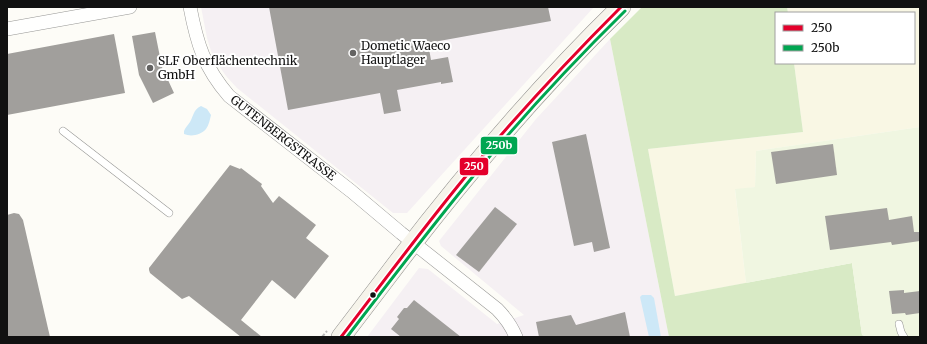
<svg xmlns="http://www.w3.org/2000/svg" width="927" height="344" font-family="Merriweather,serif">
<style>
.industrial{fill:#f5f0f3}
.farmland{fill:#f9f7e4}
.forest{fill:#d8eac5}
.pitch{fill:#f0f6e1}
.water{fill:#cde8f7}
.building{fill:#a19f9c}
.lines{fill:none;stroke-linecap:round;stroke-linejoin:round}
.lane-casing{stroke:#979795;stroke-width:8}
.street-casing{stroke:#979795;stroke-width:14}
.secondary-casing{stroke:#8e8d8b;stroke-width:20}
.path{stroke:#b9b9b8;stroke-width:2;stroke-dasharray:4 2;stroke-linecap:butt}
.lane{stroke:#fffffe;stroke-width:7}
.street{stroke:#fffffe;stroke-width:13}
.secondary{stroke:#f6f4eb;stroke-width:19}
.bus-1-casing{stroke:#fff;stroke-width:6}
.bus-2-casing{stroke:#fff;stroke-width:6}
.bus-1{stroke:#e4002b;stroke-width:3}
.bus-2{stroke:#00a651;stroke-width:3}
.poi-dot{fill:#646362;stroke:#fff;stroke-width:1.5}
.bus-dot{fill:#111;stroke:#fff;stroke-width:1.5}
.labels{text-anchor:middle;stroke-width:4;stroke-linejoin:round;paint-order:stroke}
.poi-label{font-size:12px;fill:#111;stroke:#fff;text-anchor:start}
.street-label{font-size:12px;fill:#111;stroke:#fff}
.line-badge{stroke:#fff;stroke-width:1.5}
.badge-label{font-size:11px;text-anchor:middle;font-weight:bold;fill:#fff}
</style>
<rect width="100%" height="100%" fill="#fdfcf7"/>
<!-- industrial -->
<g class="industrial">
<path d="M201,7H594L407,213H393L237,88L226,76L217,63L211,51L207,38Z"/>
<path d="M610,39L669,337H367L419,268L428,269L497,324L524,315L441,246L439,241L536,119Z"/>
</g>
<!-- farmland -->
<path class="farmland" d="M787,7H920V127L756,151L755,187L735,190L746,283L675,296L648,149L803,132L794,63H914V13H788Z"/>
<!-- forest -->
<path class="forest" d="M642,7H787L788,13H776V63H794L803,132L648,149L675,296L852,263L862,335L868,337H669L610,39Z"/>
<!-- pitch -->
<path class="pitch" d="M920,127V337H868L862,335L852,263L746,283L735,189L755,187L756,151Z"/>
<!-- water -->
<g class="water">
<path d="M201,106L207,109L211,115C210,119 209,125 206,129C201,135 191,137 184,134V131C185,128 188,125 190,122C194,115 193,110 201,106Z"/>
<path d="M642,295H651L654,298L661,337H649L640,297Z"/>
</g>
<!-- building -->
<g class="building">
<path d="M269,7H548L551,21L428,43L431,60L448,57L453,82L441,84V82L397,90L401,111L384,114L380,93L288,110Z"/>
<path d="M155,32L162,67L174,93L153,103L139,75L132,36Z"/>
<path d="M114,34L125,93L7,115V54Z"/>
<path d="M586,134L610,248L594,252L592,242L574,246L552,142Z"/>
<path d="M833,144L837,175L776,184L771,152Z"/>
<path d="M230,165L240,169L241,168L262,184L261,186L273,203L279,196L316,225L306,238L329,256L295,299L272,280L241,320L262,337H241L189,296L182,299L150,273L149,270V268Z"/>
<path d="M495,207L517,224L479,272L456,255Z"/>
<path d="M887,208L889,220L912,216L914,232H920V241L892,245L891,242L830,250L825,216Z"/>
<path d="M14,213L19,214L23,220L50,337H7V215Z"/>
<path d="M904,290V293L920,291V313L906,315L905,313L892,314L889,291Z"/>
<path d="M414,300L461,337H401L391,329L399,319L397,317L404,308H407Z"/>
<path d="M625,312L630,337H539L536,322L571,315L576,325Z"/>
</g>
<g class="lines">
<!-- lane casing -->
<g class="lane-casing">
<g id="lane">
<path d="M63,131L169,213"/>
<path d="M899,324L901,332L904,337"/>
</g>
</g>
<!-- street casing -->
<g class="street-casing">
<g id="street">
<path id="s1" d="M190,7C197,44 204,67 229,96L351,191L401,233L497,309C506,318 511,325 516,337"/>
<path d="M7,29L130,7"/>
</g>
</g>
<!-- secondary casing -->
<g class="secondary-casing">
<path id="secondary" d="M341,337C357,316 373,295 389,274C460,180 537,89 621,7"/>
</g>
<!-- path -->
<path class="path" d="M322,337L327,331"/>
<!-- lane -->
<use href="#lane" class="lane"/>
<!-- street -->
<use href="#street" class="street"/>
<!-- secondary -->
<use href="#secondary" class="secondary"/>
<!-- bus-1 casing -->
<g class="bus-1-casing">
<path id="bus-1" d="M341,337C384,281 426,224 471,170C519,113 569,59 621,7"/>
</g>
<!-- bus-2 casing -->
<g class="bus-2-casing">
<path id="bus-2" d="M347,337C389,282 431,227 475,174C522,117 572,63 625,11"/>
</g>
<!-- bus-1 -->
<use href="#bus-1" class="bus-1"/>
<!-- bus-2 -->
<use href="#bus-2" class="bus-2"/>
</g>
<!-- markers -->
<g class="poi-dot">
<circle cx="353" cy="53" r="4"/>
<circle cx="150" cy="68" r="4"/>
</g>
<circle class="bus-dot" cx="373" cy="295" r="3.5"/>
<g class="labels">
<!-- poi labels -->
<g class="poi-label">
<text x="361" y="50">Dometic Waeco<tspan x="361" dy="14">Hauptlager</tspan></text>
<text x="158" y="65">SLF Oberflächentechnik<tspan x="158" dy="14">GmbH</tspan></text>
</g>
<!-- street labels -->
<g class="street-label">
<text dy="4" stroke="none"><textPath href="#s1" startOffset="167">GUTENBERGSTRASSE</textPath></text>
</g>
</g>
<g class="line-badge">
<rect x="480" y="136" width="38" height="19" rx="4" fill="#00a651"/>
<rect x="459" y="157" width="30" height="19" rx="4" fill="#e4002b"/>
</g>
<g class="badge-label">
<text x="499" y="149">250b</text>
<text x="474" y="170">250</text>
</g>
<!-- border -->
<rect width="927" height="344" fill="none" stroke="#111111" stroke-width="16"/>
<!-- legend -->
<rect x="775" y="12" width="140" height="52" fill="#ffffff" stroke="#a0a0a0"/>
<rect x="783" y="25" width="20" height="6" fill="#e4002b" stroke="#a0a0a0"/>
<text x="811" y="32" font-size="12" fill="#111111">250</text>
<rect x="783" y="45" width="20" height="6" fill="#00a651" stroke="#a0a0a0"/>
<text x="811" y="52" font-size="12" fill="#111111">250b</text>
</svg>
